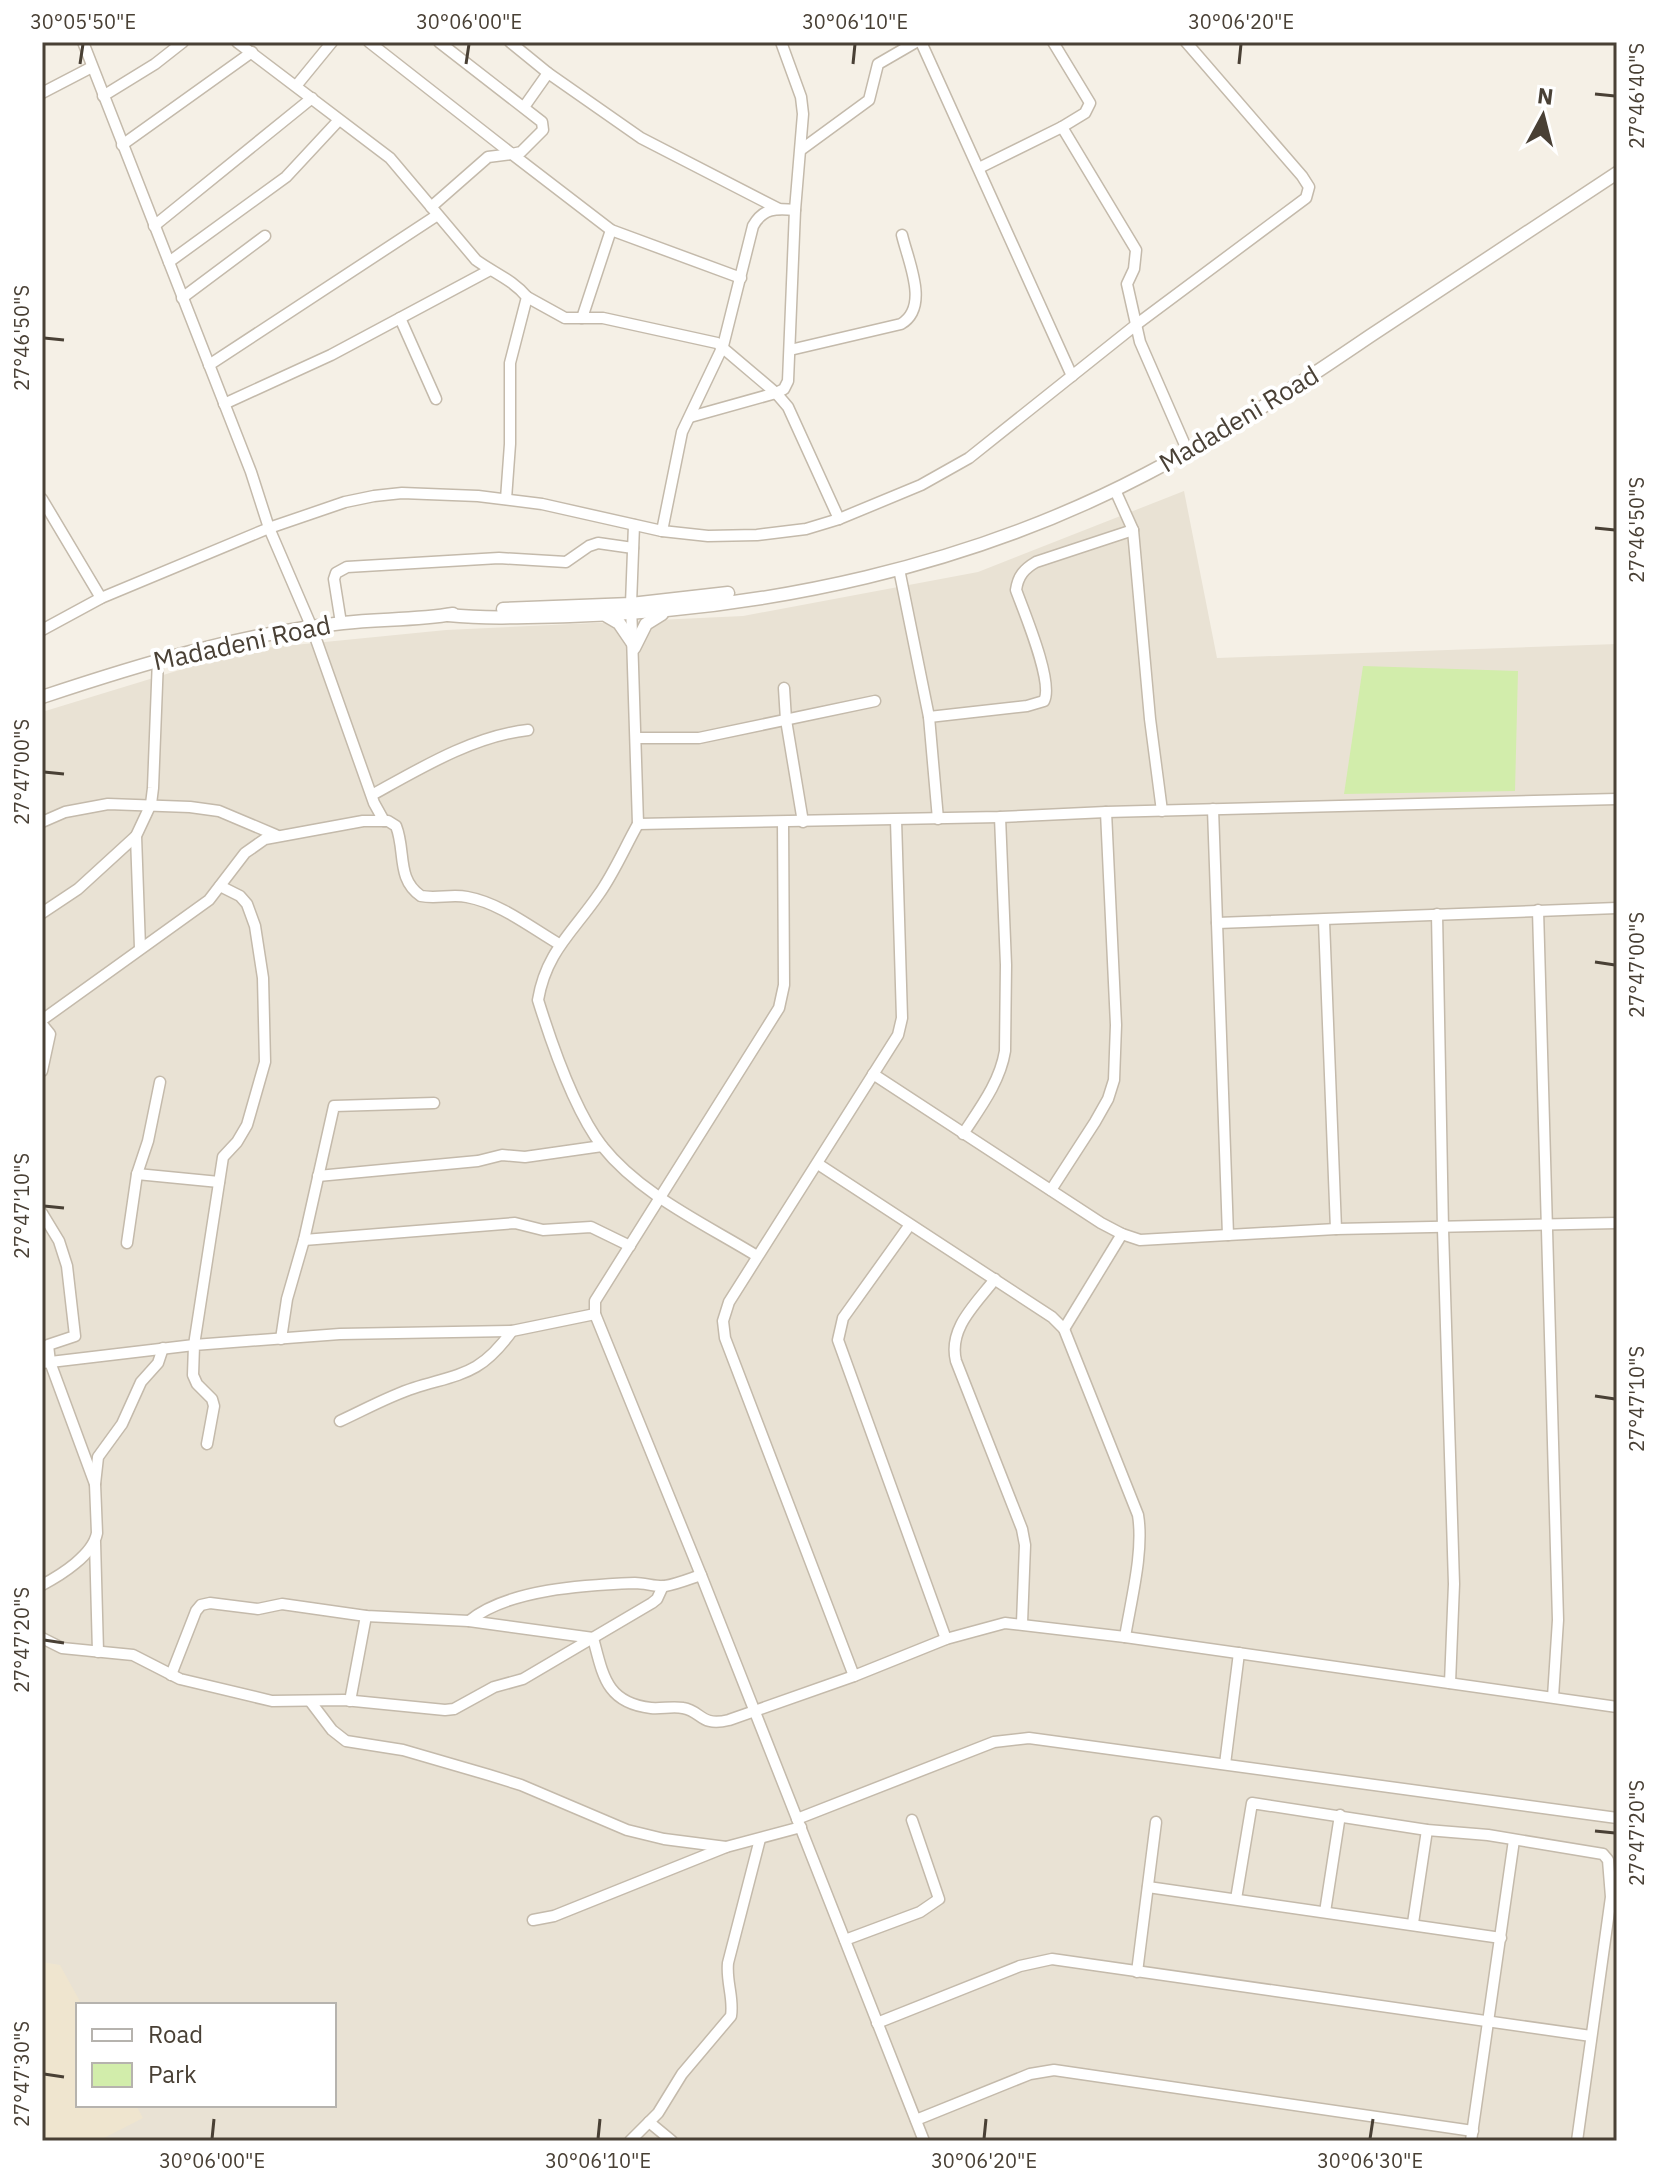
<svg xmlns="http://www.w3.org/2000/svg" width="1659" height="2183" font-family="'IBM Plex Sans',sans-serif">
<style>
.residential{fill:#e9e2d4;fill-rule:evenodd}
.education{fill:#efe5cf}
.green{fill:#d2edab}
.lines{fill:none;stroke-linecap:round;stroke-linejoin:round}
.minor-casing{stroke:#c4baab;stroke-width:13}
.tertiary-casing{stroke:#c4baab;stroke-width:15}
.minor{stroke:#fff;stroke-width:10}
.tertiary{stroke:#fff;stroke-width:12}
.ticks{fill:none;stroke:#494035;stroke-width:3}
.labels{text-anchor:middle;stroke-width:8;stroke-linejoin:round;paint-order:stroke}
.street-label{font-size:26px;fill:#494035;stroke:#fff}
.neatline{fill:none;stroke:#494035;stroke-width:3}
.ticks-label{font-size:20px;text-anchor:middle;fill:#494035}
</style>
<rect width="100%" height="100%" fill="#f5f0e6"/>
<!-- residential -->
<path class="residential" d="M1184,491L1217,658L1617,644V2141H42V712L245,650L446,630L743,616L978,572ZM78,2005H334V2105H78Z"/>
<!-- education -->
<path class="education" d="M42,1962L60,1965L82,2005H78V2105H136L143,2118L98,2141H42Z"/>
<!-- green -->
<path class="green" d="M1363,666L1518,671L1515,791L1344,794Z"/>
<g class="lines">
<!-- minor casing -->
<g class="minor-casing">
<g id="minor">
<path d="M83,42L251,472L269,528L312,628L374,803L384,821"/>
<path d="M237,42L390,158L476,260C494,273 513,280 527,297L510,363V444L506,499"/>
<path d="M369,42L512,154L521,152L543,130L542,122L439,42"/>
<path d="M510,42L548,73L641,138L779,209"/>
<path d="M921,42L1072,376"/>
<path d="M1053,42L1090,103L1085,113L1062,127L1136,250L1134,269L1127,284L1140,342L1188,452"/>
<path d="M296,86L332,42"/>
<path d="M42,93L92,67"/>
<path d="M103,96L155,64L183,42"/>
<path d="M524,107L548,73"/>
<path d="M122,145L252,52"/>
<path d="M802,149L869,100L878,64L916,42"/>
<path d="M979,168L1062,127"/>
<path d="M431,207L488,157L512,154L611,230L741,278"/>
<path d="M154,226L312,98"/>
<path d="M169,262L286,177L339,120"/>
<path d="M527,297L565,318H603L717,343L776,393L788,407L839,519"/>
<path d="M182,298L265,236"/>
<path d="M400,318L436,399"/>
<path d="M582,318L611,230"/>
<path d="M790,350L901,324C930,307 908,261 902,235"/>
<path d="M209,365L436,216"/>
<path d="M224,404L331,355L490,270"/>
<path d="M690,417L776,393L784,389L788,381L795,210L803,114L801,97L781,42"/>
<path d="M1115,490L1133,530L1150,719L1162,811"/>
<path d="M42,499L101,598"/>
<path d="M634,525L631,604L638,824L1000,817L1106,812L1617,799"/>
<path d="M662,531L682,432L723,346L753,226C763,208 776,208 795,210"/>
<path d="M899,569L929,717L938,819"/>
<path d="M341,623L334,579L336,573L347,567L499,558L566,562L589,546L598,543L633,548"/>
<path d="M42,630L101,598L269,528L345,502L374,496L402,493L478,496L542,504L662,531L708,536L757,535L806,529L839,519L921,485L969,458L1137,324L1306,198L1309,187L1302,176L1186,42"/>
<path d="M784,688L786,720L803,822"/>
<path d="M929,717L1027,706L1044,701C1054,683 1024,612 1016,590C1018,576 1024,569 1036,562L1133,530"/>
<path d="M636,738H699L875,701"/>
<path d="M372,795C419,769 473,736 528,730"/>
<path d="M1213,809L1228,1235"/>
<path d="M42,822L65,812L108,804L190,807L219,811L276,835"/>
<path d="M783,822L784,985L779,1008L595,1301V1314L701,1575L924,2141"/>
<path d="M638,824C625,847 614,873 599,894C573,932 546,952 538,1000C552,1045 574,1110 602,1146C641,1195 705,1224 757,1256"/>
<path d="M1538,910L1558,1620L1553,1697"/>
<path d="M42,913L78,889L136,836"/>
<path d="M1437,914L1443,1229L1454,1584L1450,1683"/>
<path d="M1324,921L1336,1229"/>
<path d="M1217,923L1617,908"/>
<path d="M140,948L136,836L151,804L153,788L158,659"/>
<path d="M42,1020L209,900L245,853L265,839L363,821H388L396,826C406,851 396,879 421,896C436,899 452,894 467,897C500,903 530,927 559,944"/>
<path d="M42,1024L50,1034L42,1071"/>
<path d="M873,1074L1101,1223L1122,1234L1140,1240L1336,1229L1617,1223"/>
<path d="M963,1134C980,1108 1000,1082 1005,1051L1006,965L1000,817"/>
<path d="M818,1164L1052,1317L1064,1329L1138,1515C1144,1551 1131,1600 1125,1637"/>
<path d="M137,1174L219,1182"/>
<path d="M318,1176L478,1161L502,1155L525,1157L602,1146"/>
<path d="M1051,1190L1095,1122L1108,1099L1114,1080L1116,1025L1106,812"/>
<path d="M42,1213L59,1241L67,1266L75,1336L48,1345L50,1362L95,1484"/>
<path d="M909,1226L843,1318L838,1340L946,1639"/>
<path d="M304,1240L515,1223L543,1230L591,1227L630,1246"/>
<path d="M127,1243L137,1174L148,1141L160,1082"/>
<path d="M995,1279C976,1304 948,1328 956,1361L1022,1529L1025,1545L1022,1623"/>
<path d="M1064,1329L1122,1234"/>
<path d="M281,1339L287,1299L304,1240L334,1106L434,1103"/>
<path d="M42,1363L194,1345L223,1157L237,1142L247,1125L265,1062L263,978L255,926L247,904L240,896L220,886"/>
<path d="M340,1421C364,1410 389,1396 414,1388C462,1373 480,1375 512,1331"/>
<path d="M207,1444L214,1406L212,1399L197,1384L193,1375L194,1345L340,1334L512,1331L595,1314"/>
<path d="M95,1542L98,1652"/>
<path d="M42,1585C61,1575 93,1555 97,1533L95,1484L98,1457L122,1424L141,1382L158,1363L163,1348"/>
<path d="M469,1621C508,1589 585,1585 635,1583C645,1583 656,1587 665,1586C677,1584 689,1579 701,1575"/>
<path d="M42,1638L62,1648L133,1655L180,1679L272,1701L344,1700L445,1710L454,1709L494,1687L523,1679L652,1603L657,1599L663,1586"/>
<path d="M171,1675L196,1611L201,1605L210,1603L258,1609L282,1604L366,1616L469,1621L593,1638C603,1675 606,1703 651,1708C662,1709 672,1706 683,1708C702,1711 700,1727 729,1720L854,1676L946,1639L1005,1623L1125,1637L1617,1707"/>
<path d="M854,1676L725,1338L723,1321L729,1302L898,1035L902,1018L896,820"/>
<path d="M310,1701L332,1730L346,1741L403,1750L489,1775L521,1785L627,1830L664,1839L726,1847"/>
<path d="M350,1701L366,1616"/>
<path d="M1225,1764L1239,1653"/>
<path d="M797,1819L994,1742L1029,1738L1617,1818"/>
<path d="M1148,1887L1501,1938"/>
<path d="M1236,1899L1252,1803L1427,1830L1488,1835L1603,1854L1608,1860L1611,1897L1577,2141"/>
<path d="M1325,1912L1340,1815"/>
<path d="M533,1920L554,1916L726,1847L801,1827"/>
<path d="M1413,1923L1427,1830"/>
<path d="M845,1940L920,1912L939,1899L912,1820"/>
<path d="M1137,1972L1156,1822"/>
<path d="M877,2023L1020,1966L1052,1959L1591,2036"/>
<path d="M916,2120L1030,2074L1054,2070L1473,2131"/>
<path d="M649,2122L672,2141"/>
<path d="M630,2141L658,2113L682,2074L731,2016C734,1998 726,1982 728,1963L760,1839"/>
<path d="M1471,2141L1514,1840"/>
</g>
</g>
<!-- tertiary casing -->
<g class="tertiary-casing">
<g id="tertiary">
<path d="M503,609L631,604L728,593"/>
<path d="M448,615C489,619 529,617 570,616C767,610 971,566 1146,474C1224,434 1298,385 1370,336C1453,282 1535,227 1617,173"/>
<path d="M607,616L619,623L634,645"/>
<path d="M634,648L646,624L662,614"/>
<path d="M42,697C141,664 240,634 343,623C380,619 417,620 453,614"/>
</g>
</g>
<!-- minor -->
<use href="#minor" class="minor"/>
<!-- tertiary -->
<use href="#tertiary" class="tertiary"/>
</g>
<!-- ticks -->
<path class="ticks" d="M80,64L83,44M466,64L469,44M853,64L855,44M1239,64L1241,44M1595,94L1615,96M44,338L64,340M1595,528L1615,530M44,772L64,774M1595,962L1615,965M44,1206L64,1208M1595,1396L1615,1399M44,1640L64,1643M1595,1831L1615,1833M44,2074L64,2077M212,2139L214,2119M598,2139L600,2119M984,2139L986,2119M1370,2139L1373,2119"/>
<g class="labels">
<!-- street labels -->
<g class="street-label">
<text transform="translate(1239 419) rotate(-31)" y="9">Madadeni Road</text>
<text transform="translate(242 643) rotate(-12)" y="9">Madadeni Road</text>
</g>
</g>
<!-- border -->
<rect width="1659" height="2183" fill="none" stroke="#ffffff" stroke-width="88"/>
<!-- legend -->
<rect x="76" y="2003" width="260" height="104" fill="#ffffff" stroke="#b6b3ae" stroke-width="2"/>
<rect x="92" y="2029" width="40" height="12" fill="#ffffff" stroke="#b6b3ae" stroke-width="2"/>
<text x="148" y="2043" font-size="24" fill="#494035">Road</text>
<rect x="92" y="2063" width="40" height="24" fill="#d2edab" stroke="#b6b3ae" stroke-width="2"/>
<text x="148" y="2083" font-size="24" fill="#494035">Park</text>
<!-- north arrow -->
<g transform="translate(1543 116) rotate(7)" stroke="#ffffff" stroke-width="6" paint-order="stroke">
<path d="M0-6L14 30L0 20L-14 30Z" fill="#494035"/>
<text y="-12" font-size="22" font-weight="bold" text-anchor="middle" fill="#494035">N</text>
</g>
<rect x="44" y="44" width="1571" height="2095" class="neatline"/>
<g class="ticks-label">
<text x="83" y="29">30°05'50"E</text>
<text x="469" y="29">30°06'00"E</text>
<text x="855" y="29">30°06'10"E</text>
<text x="1241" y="29">30°06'20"E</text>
<text transform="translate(1637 96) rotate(-90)" y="7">27°46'40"S</text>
<text transform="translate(22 338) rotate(-90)" y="7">27°46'50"S</text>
<text transform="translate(1637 530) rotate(-90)" y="7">27°46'50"S</text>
<text transform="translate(22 772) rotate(-90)" y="7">27°47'00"S</text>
<text transform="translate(1637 965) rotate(-90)" y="7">27°47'00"S</text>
<text transform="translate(22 1206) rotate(-90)" y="7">27°47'10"S</text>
<text transform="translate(1637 1399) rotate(-90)" y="7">27°47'10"S</text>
<text transform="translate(22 1640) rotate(-90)" y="7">27°47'20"S</text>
<text transform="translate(1637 1833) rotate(-90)" y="7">27°47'20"S</text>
<text transform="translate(22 2074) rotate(-90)" y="7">27°47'30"S</text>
<text x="212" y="2168">30°06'00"E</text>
<text x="598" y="2168">30°06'10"E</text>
<text x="984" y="2168">30°06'20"E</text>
<text x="1370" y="2168">30°06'30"E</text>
</g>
</svg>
